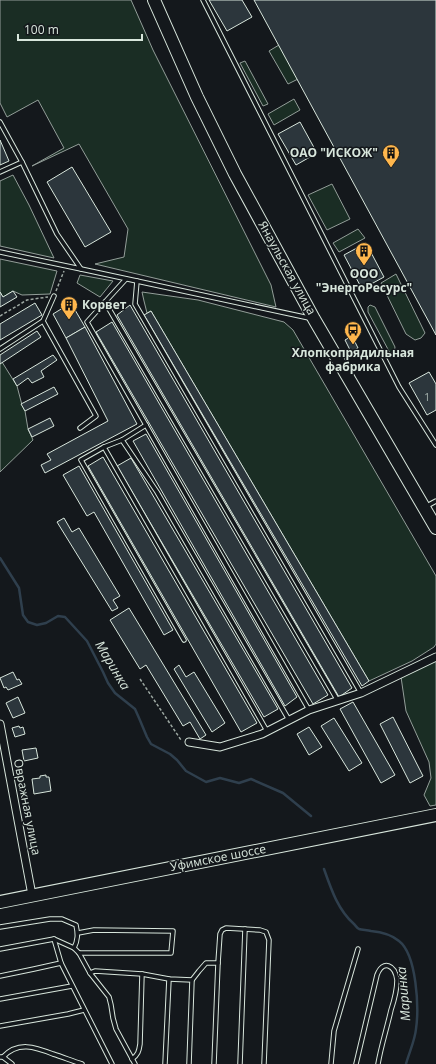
<svg xmlns="http://www.w3.org/2000/svg" width="436" height="1064" font-family="'Open Sans',sans-serif">
<style>
.green{fill:#1a2d24;stroke:#939e99}
.lines{fill:none;stroke-linecap:round;stroke-linejoin:round}
.stream{stroke:#2f3f4d;stroke-width:2.5}
.building{fill:#2c363c;stroke:#d8e6dc}
.lane-casing{stroke:#d8e6dc;stroke-width:5.5}
.street-casing{stroke:#d8e6dc;stroke-width:9}
.primary-casing{stroke:#d8e6dc;stroke-width:14}
.path{stroke:#9da8a2;stroke-width:1.5;stroke-dasharray:3 2;stroke-linecap:butt}
.lane{stroke:#14181c;stroke-width:3.5}
.street{stroke:#14181c;stroke-width:7}
.primary{stroke:#14181c;stroke-width:12}
.labels{text-anchor:middle;stroke-width:3;stroke-linejoin:round;paint-order:stroke}
.number-label{font-size:10px;fill:#adbab4}
.poi-label{font-size:12px;font-weight:bold;fill:#d8e6dc;stroke:#14181c}
.street-label{font-size:12px;fill:#d8e6dc;stroke:#14181c}
.water-label{font-size:13px;font-style:italic;fill:#d8e6dc;stroke:#14181c}
</style>
<rect width="100%" height="100%" fill="#14181c"/>
<!-- green -->
<g class="green">
<path d="M0,0H131L153,50L271,285L276,307L95,264L124,257L128,229L79,144L32,166L64,148L38,100L7,117L0,103Z"/>
<path d="M279,45L298,79L288,84L269,51Z"/>
<path d="M245,61L268,104L263,106L240,63Z"/>
<path d="M294,99L300,110L274,125L268,114Z"/>
<path d="M13,175L29,205L54,258L0,246V181Z"/>
<path d="M332,184L350,219L327,230L308,195Z"/>
<path d="M358,229L365,238L339,252L333,243Z"/>
<path d="M0,259L57,271L50,294L22,295L13,291L3,297L0,292Z"/>
<path d="M396,274L425,333L421,338L415,340L406,334L381,283Z"/>
<path d="M80,275L113,281L100,297L77,283Z"/>
<path d="M142,292L198,300L284,322L293,330L436,576V644L434,647L412,661L369,681L151,311L147,313L144,301Z"/>
<path d="M370,305L375,307L395,347L394,353H390L368,312V307Z"/>
<path d="M2,362L17,386L22,405L25,411L28,429L33,440L0,472V364Z"/>
<path d="M436,659V805L430,806L424,795L431,778L429,762L406,711L401,677Z"/>
</g>
<g class="lines">
<!-- stream -->
<g class="stream">
<path d="M0,558L19,588L23,615L28,622L37,625L46,623L58,616L65,617L87,641L103,672L108,683L115,693L135,709L139,718L147,737L151,744L170,754L177,760L186,771L206,782L220,778L239,783L251,779L283,793L311,816"/>
<path d="M324,869C331,889 338,910 354,924C356,926 357,928 359,929C362,930 367,930 371,931C381,932 392,935 399,941C417,955 419,1008 416,1029C415,1040 409,1053 406,1064"/>
</g>
</g>
<!-- building -->
<g class="building">
<path d="M209,0H242L252,17L227,31Z"/>
<path d="M254,0H436V335Z"/>
<path d="M300,122L317,153L296,165L278,134Z"/>
<path d="M0,140L9,161L0,165Z"/>
<path d="M72,167L111,232L85,247L47,182Z"/>
<path d="M366,243L384,277L362,289L344,255Z"/>
<path d="M13,291L17,297L0,307V292L3,297Z"/>
<path d="M35,303L42,315L0,340V324Z"/>
<path d="M71,303L85,327L66,338L53,314Z"/>
<path d="M130,305L352,688L339,697L117,315Z"/>
<path d="M151,311L369,681L362,686L144,315Z"/>
<path d="M112,322L328,695L313,704L96,332Z"/>
<path d="M85,327L137,424L45,473L41,465L51,460L47,454L108,421L66,338Z"/>
<path d="M37,331L41,337L0,364V355Z"/>
<path d="M352,336L358,348L351,352L345,340Z"/>
<path d="M53,355L57,360L41,371L44,377L32,383L28,378L17,386L13,379Z"/>
<path d="M429,372L436,384V410L427,415L409,383Z"/>
<path d="M54,387L58,394L25,411L21,404Z"/>
<path d="M50,418L54,426L32,437L28,429Z"/>
<path d="M146,434L297,697L285,706L133,441Z"/>
<path d="M103,457L257,723L241,732L88,466Z"/>
<path d="M131,458L278,709L264,717L117,466Z"/>
<path d="M79,466L173,630L164,635L94,512L87,516L63,475Z"/>
<path d="M64,518L72,532L79,528L120,596L113,600L118,608L112,611L57,522Z"/>
<path d="M129,608L206,735L200,739L190,722L183,726L146,665L140,669L110,620Z"/>
<path d="M179,665L186,677L194,672L225,723L212,732L174,669Z"/>
<path d="M13,672L17,680L19,679L22,684L8,690L6,687L4,688L0,678Z"/>
<path d="M18,697L25,713L13,718L6,703Z"/>
<path d="M353,702L395,775L381,783L340,709Z"/>
<path d="M393,717L423,776L410,783L380,724Z"/>
<path d="M334,718L362,763L349,771L321,726Z"/>
<path d="M19,726L20,728L23,727L25,734L15,737L12,728Z"/>
<path d="M309,727L322,747L309,755L297,734Z"/>
<path d="M36,748L38,758L24,761L22,750Z"/>
<path d="M46,775V777H49L51,791L34,794L32,779L40,778V776Z"/>
</g>
<g class="lines">
<!-- lane casing -->
<g class="lane-casing">
<g id="lane">
<path d="M203,0L399,387L436,445"/>
<path d="M0,122L22,162"/>
<path d="M0,172L22,162L57,234L81,269L0,252"/>
<path d="M81,269L309,318"/>
<path d="M126,279L105,302L338,701"/>
<path d="M137,281L135,304L361,693"/>
<path d="M105,302L87,322L309,710"/>
<path d="M43,321L96,416L80,428"/>
<path d="M0,349L43,321L54,296"/>
<path d="M146,425L122,440L157,492L289,720"/>
<path d="M122,440L104,447L267,731"/>
<path d="M104,447L81,460L184,640"/>
<path d="M425,507L436,501"/>
<path d="M0,927L50,919H62L76,925C78,934 78,940 74,948"/>
<path d="M78,933L94,930L173,931L171,953H79"/>
<path d="M54,939L61,963L112,1064"/>
<path d="M0,949L54,939L74,948L79,953L90,973L109,997L111,1005L113,1018L116,1029L135,1064"/>
<path d="M90,973L95,971L142,974L169,979L192,980L199,971L206,963H218"/>
<path d="M0,976L34,969L61,963"/>
<path d="M0,999L72,986"/>
<path d="M0,1026L68,1014L84,1010"/>
<path d="M0,1057H3L12,1064"/>
<path d="M3,1057C18,1041 35,1047 53,1054C63,1057 72,1061 82,1064"/>
<path d="M132,1059C138,1055 139,1051 140,1044L142,974"/>
<path d="M165,1064L169,979"/>
<path d="M189,1064L192,980"/>
<path d="M214,1064L218,963L220,934L222,930L226,928L260,930L266,932L269,940L264,1064"/>
<path d="M240,1064L245,929"/>
<path d="M331,1064L334,1031L358,949"/>
<path d="M356,1064L377,975C383,959 395,965 397,980C397,990 394,1001 391,1010C387,1028 381,1046 378,1064"/>
</g>
</g>
<!-- street casing -->
<g class="street-casing">
<g id="street">
<path d="M0,724L32,895"/>
<path d="M189,742L220,747L262,734L309,710L361,693L436,657"/>
</g>
</g>
<!-- primary casing -->
<g class="primary-casing">
<g id="primary">
<path d="M154,0L197,97L235,174L314,319L436,528"/>
<path d="M0,902L436,815"/>
</g>
</g>
<!-- path -->
<g class="path">
<path d="M56,291L64,271"/>
<path d="M0,316L27,300L48,297"/>
<path d="M140,679L181,740"/>
</g>
<!-- lane -->
<use href="#lane" class="lane"/>
<!-- street -->
<use href="#street" class="street"/>
<!-- primary -->
<use href="#primary" class="primary"/>
</g>
<!-- icons -->
<defs>
<g id="building-pin" transform="scale(0.9)"><path d="M0 17L-7.5 6A9.5 9.5 0 1 1 7.5 6Z" fill="#ffb74d" stroke="#14181c"/><path d="M-4-6H4V6H1V3H-1V6H-4ZM-2.5-4.3h1.7v1.8h-1.7ZM.8-4.3h1.7v1.8H.8ZM-2.5-1h1.7V.8h-1.7ZM.8-1h1.7V.8H.8Z" fill="#111"/></g>
<g id="bus-pin" transform="scale(0.9)"><path d="M0 17L-7.5 6A9.5 9.5 0 1 1 7.5 6Z" fill="#ffb74d" stroke="#14181c"/><path d="M-5-6H5V4H4V6H2V4H-2V6H-4V4H-5ZM-3.5-4V0h7V-4ZM-3.5 1.2v1.5H-2V1.2ZM2 1.2v1.5H3.5V1.2Z" fill="#111"/></g>
</defs>
<g fill-rule="evenodd">
<use href="#building-pin" x="391" y="153"/>
<use href="#building-pin" x="364" y="251"/>
<use href="#building-pin" x="69" y="305"/>
<use href="#bus-pin" x="353" y="330"/>
</g>
<g class="labels">
<!-- number labels -->
<g class="number-label">
<text x="427" y="401">1</text>
</g>
<!-- poi labels -->
<g class="poi-label">
<text x="378" y="157" text-anchor="end">ОАО "ИСКОЖ"</text>
<text x="364" y="278">ООО<tspan x="364" dy="14">"ЭнергоРесурс"</tspan></text>
<text x="82" y="309" text-anchor="start">Корвет</text>
<text x="353" y="357">Хлопкопрядильная<tspan x="353" dy="14">фабрика</tspan></text>
</g>
<!-- street labels -->
<g class="street-label">
<text transform="translate(287 268) rotate(61)" y="4">Янаульская улица</text>
<text transform="translate(27 807) rotate(79)" y="4">Овражная улица</text>
<text transform="translate(218 858) rotate(-11)" y="4">Уфимское шоссе</text>
</g>
<!-- water labels -->
<g class="water-label">
<text transform="translate(113 665) rotate(59)" y="5">Маринка</text>
<text transform="translate(403 994) rotate(-95)" y="5">Маринка</text>
</g>
</g>
<!-- scale -->
<path d="M18 34v6h124v-6" fill="none" stroke="#d8e6dc" stroke-width="2"/>
<text x="24" y="34" font-size="12" fill="#d8e6dc" stroke="#14181c" stroke-width="3" paint-order="stroke">100 m</text>
</svg>
